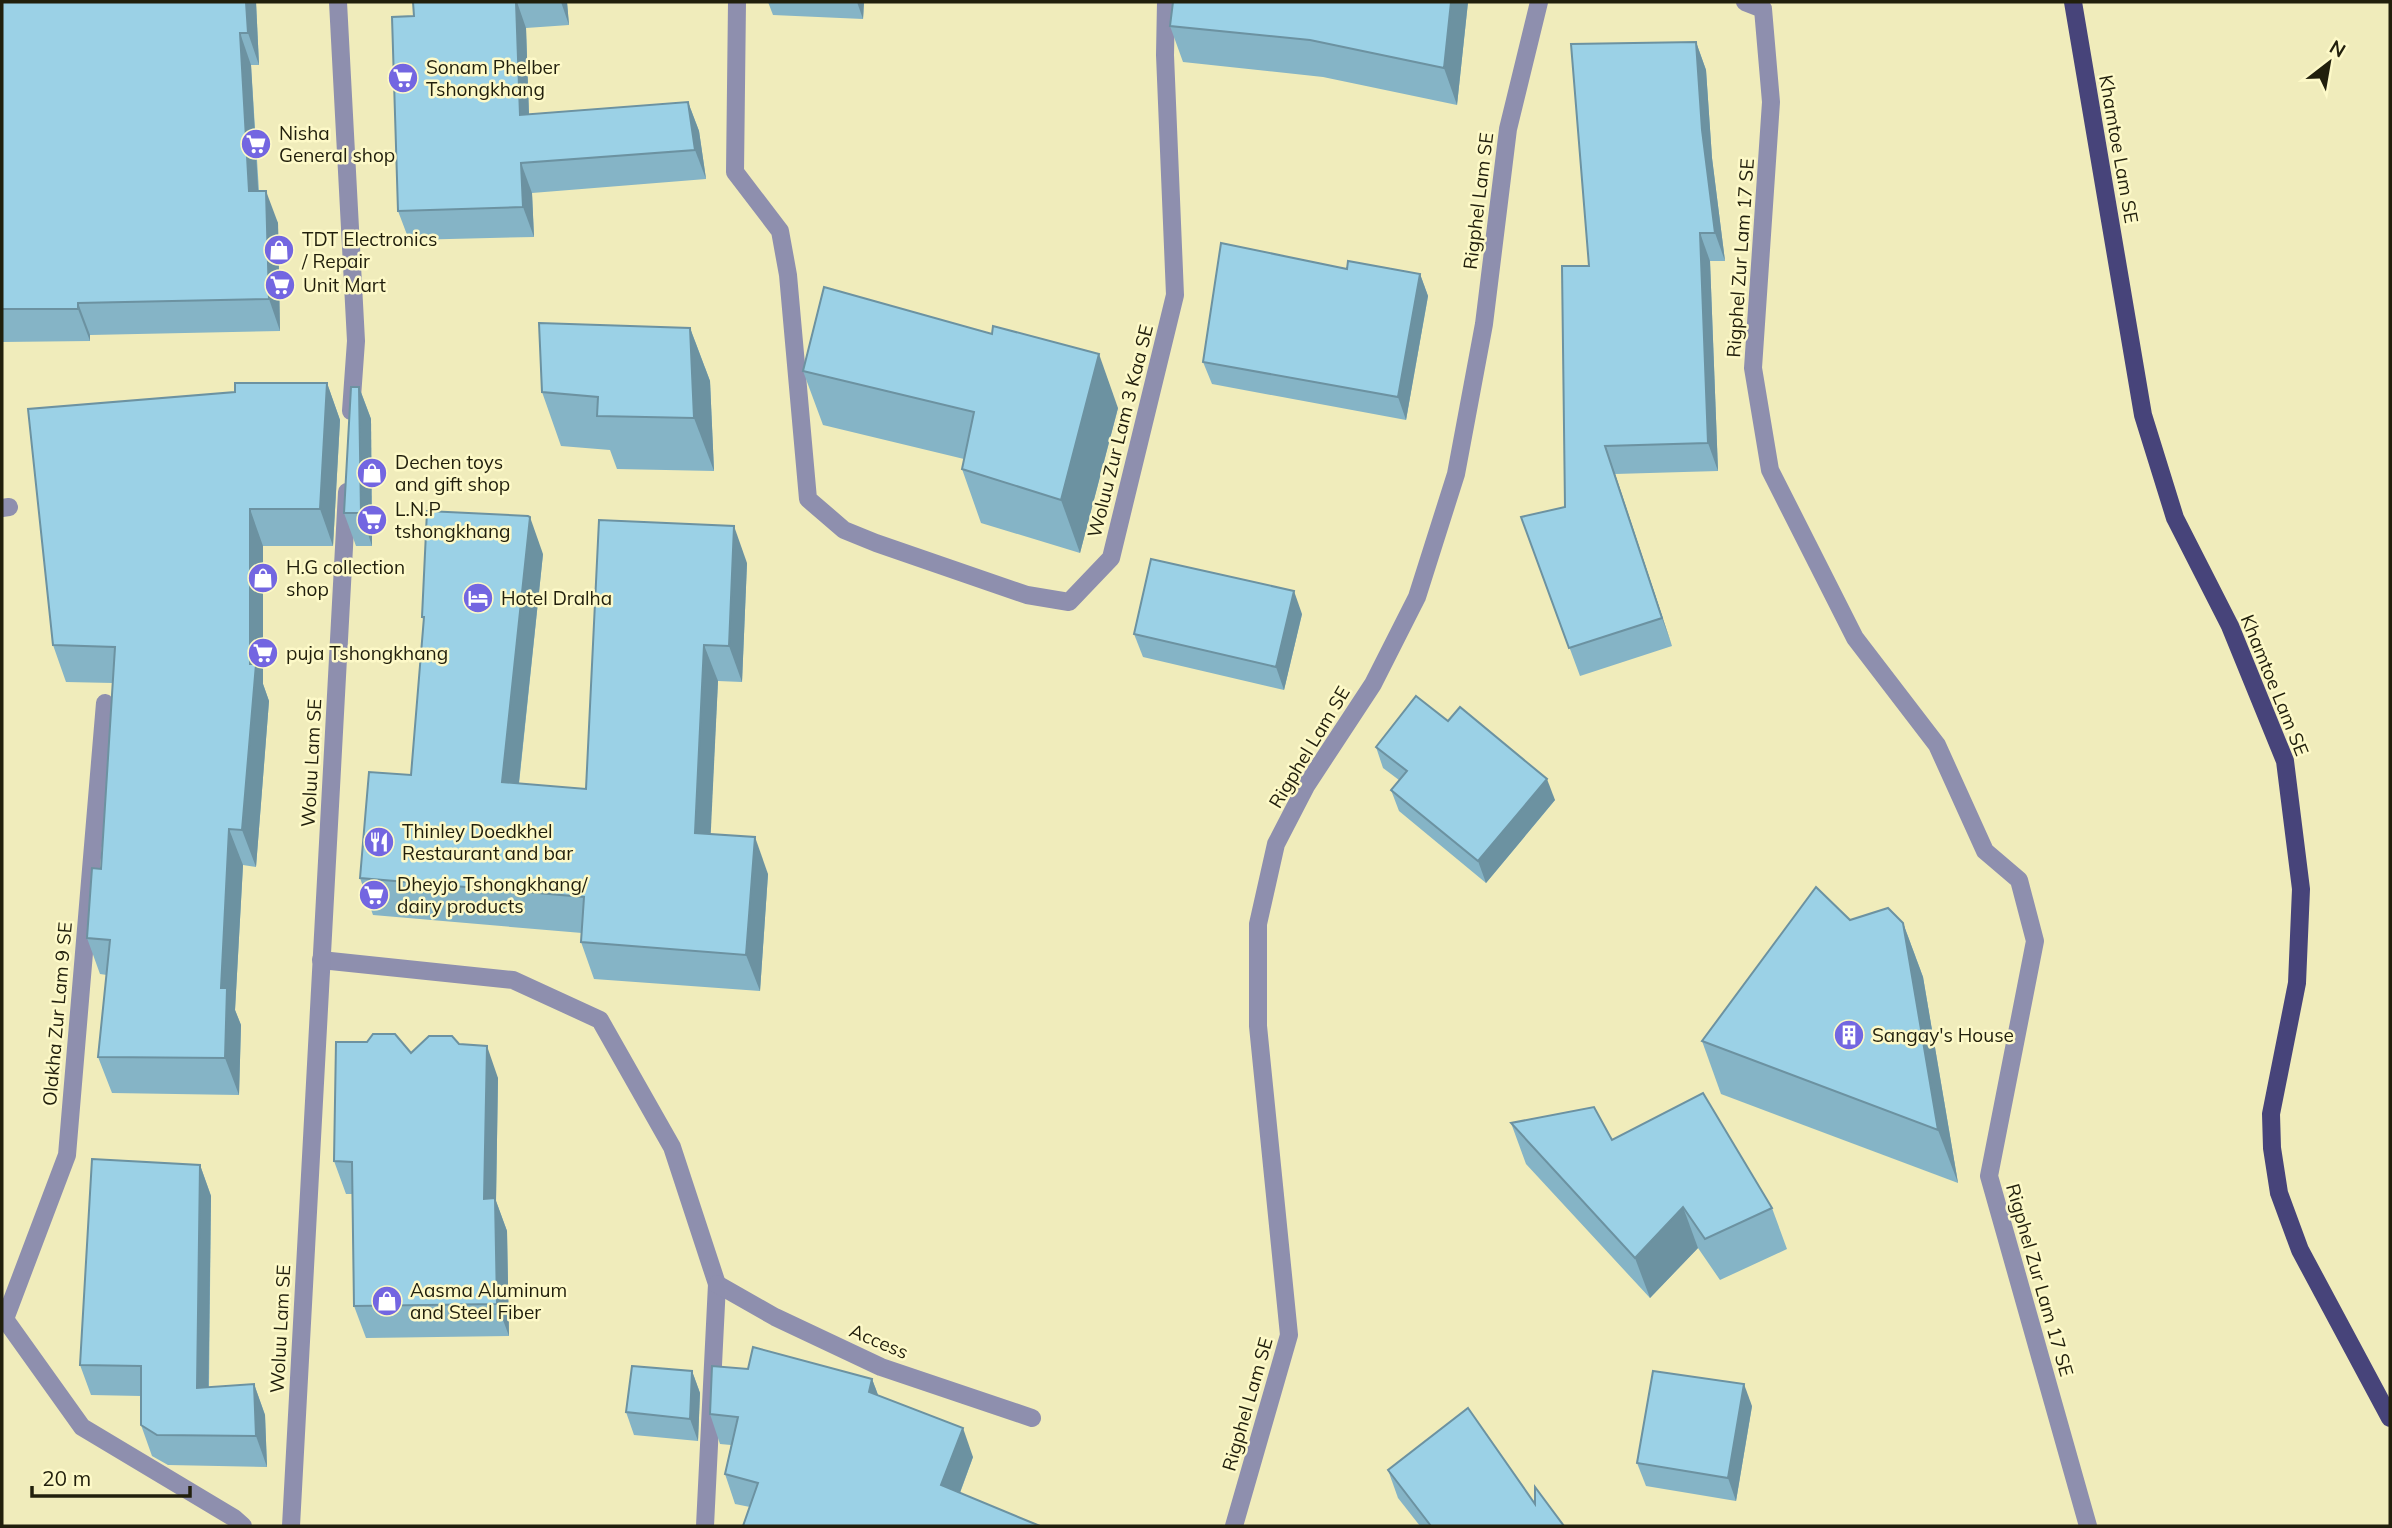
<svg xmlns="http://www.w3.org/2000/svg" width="2392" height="1528" font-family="Mulish,sans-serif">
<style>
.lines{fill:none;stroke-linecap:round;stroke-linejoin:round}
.street{stroke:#8e8fae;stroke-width:18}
.primary{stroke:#47447a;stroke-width:18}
.wall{fill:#85b4c6}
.shaded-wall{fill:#6c92a1}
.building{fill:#9bd1e6;stroke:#6c92a1;stroke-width:2}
.labels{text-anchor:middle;stroke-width:5;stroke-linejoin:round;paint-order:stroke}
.poi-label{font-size:19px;fill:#211f0c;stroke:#fdf9c8;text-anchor:start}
.street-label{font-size:19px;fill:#211f0c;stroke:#fdf9c8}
</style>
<rect width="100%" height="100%" fill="#f0ecbb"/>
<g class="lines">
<!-- street -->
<g class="street">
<path d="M338,2L356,341L351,411"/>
<path d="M737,2L735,172L780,231L788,275L808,499L844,530L876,543L1027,595L1069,602L1111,558L1175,295L1165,55L1166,2"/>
<path d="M1745,2L1763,9L1771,102L1753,368L1770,470L1855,638L1937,745L1985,851L2019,880L2035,941L1989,1176L2088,1526"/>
<path d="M2,508L9,507"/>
<path d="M321,960L513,980L600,1020L672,1147L717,1284L705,1526"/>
<path d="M717,1284L775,1317L881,1367L1032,1418"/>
<path d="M2,1315L82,1427L234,1518L243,1526"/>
<path d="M5,1319L67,1155L105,703"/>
<path d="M291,1526L347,492"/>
<path d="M1234,1526L1289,1335L1258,1026V924L1276,844L1306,786L1373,684L1417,597L1456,474L1484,324L1508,129L1539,2"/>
</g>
<!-- primary -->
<path class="primary" d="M2073,2L2143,415L2175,518L2230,626L2285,761L2301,889L2297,983L2271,1114L2272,1148L2279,1193L2300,1250L2390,1418"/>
</g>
<!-- wall -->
<g class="wall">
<path d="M2,2H256L259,65H251L259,191L278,223L280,331L90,335V341L2,342Z"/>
<path d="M413,2H567L569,25L526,28L529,114L688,102L699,131L706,179L532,193L534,237L409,240L398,211L414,16Z"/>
<path d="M768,2H864L863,19L773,15Z"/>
<path d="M1468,2L1457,105L1323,77L1183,62L1170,26Z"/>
<path d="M1696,42L1706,70L1712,158L1725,261H1710L1718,471L1615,474L1672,646L1580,676L1521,517L1565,507L1589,266Z"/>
<path d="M1347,269L1420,274L1428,296L1406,420L1212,384L1203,362Z"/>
<path d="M690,328L710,381L714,471L617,469L610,450L561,446L542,392Z"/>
<path d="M992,334L1118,408L1080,553L981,523L962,469L964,459L823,425L803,371Z"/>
<path d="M327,383L340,420L333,546H263V684L269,701L256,867L243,865L235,1010L241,1025L239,1095L112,1093L98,1057L107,975L100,974L87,938L101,869L113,683L66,682L53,645L235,392Z"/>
<path d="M359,387L371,419L372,546H356L344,513Z"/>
<path d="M543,554L519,784L586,789L747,563L742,682L718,681L710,834L768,874L760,991L594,979L581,942L582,933L373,915L360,878L411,775L424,621L422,617Z"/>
<path d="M1302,614L1284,690L1143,657L1134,634Z"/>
<path d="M1448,721L1555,800L1486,883L1399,811L1391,790L1399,780L1383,768L1376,747Z"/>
<path d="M1850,920L1903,923L1923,977L1958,1183L1721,1094L1702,1041Z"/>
<path d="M459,1044L498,1078L496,1201L507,1231L509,1336L366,1338L354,1306L352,1194H346L334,1161Z"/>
<path d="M1511,1123L1612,1140L1772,1208L1787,1249L1720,1280L1698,1248L1650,1298L1526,1164Z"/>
<path d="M200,1165L211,1196L209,1387L254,1384L265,1415L267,1467L168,1465L152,1456L141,1425V1396L91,1395L80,1365Z"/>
<path d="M692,1371L700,1393L698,1441L634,1435L626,1412Z"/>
<path d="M872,1379L878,1395L973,1457L960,1493L750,1507L735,1504L725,1474L731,1445L720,1444L710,1414Z"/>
<path d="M1752,1406L1736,1501L1646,1486L1637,1463Z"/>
<path d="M1388,1470L1535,1504L1564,1526H1420L1398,1498Z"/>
</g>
<!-- shaded-wall -->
<g class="shaded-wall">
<path d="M246,2H256L259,65L248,33Z"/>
<path d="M516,2H517L526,28L530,145L520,115Z"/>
<path d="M561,2H567L569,25Z"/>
<path d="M857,2H864L863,19Z"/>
<path d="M1451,2H1468L1457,105L1444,68Z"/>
<path d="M240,33L251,65L260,223L249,191Z"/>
<path d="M1696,42L1706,70L1712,158L1725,261L1715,233L1702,130Z"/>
<path d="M688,102L699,131L706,179L695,150Z"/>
<path d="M521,163L532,193L534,237L523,207Z"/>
<path d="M266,191L278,223L280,331L269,299Z"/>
<path d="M1700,233L1710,261L1718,471L1708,443Z"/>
<path d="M1420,274L1428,296L1406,420L1398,397Z"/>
<path d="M78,303L90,335V341L78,309Z"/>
<path d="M690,328L710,381L714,471L694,418Z"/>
<path d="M1099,354L1118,408L1080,553L1061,500Z"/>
<path d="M327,383L340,420L333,546L320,509Z"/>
<path d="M359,387L371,419L372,546L361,513Z"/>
<path d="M1605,446L1615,474L1672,646L1662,618Z"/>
<path d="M250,509L263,546V684L269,701L256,867L242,830L250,664Z"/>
<path d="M530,517L543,554L515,819L502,782Z"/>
<path d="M734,526L747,563L742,682L729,646Z"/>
<path d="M1294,591L1302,614L1284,690L1276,667Z"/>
<path d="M704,645L718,681L709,870L695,833Z"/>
<path d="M1547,779L1555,800L1486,883L1478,861Z"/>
<path d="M229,829L243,865L235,1010L241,1025L239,1095L225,1058L221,988Z"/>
<path d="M755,837L768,874L760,991L746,955Z"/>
<path d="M1903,923L1923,977L1958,1183L1938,1130Z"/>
<path d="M487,1046L498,1078L496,1201L507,1231L509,1336L497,1304L484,1199Z"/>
<path d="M200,1165L211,1196L208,1418L197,1388Z"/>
<path d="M1683,1207L1698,1248L1650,1298L1635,1258Z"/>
<path d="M692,1371L700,1393L698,1441L690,1419Z"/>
<path d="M872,1379L883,1408L869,1392Z"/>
<path d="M254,1384L265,1415L267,1467L256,1436Z"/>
<path d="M1744,1384L1752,1406L1736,1501L1728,1478Z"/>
<path d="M963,1428L973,1457L952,1514L941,1485Z"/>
</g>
<!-- building -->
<g class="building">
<path d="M2,2H246L248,33H240L249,191H266L269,299L78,303V309H2Z"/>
<path d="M413,2H516L520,115L688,102L695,150L521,163L523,207L398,211L392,17L414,16Z"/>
<path d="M1173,2H1451L1444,68L1310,40L1170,26Z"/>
<path d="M1696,42L1702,130L1715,233H1700L1708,443L1605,446L1662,618L1569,648L1521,517L1565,507L1562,266H1589L1571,44Z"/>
<path d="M1221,243L1347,269L1348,261L1420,274L1398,397L1203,362Z"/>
<path d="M824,287L992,334L993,326L1099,354L1061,500L962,469L974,412L803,371Z"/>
<path d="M539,323L690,328L694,418L597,416L598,397L542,392Z"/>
<path d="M235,383H327L320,509H250V664H256L242,830L229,829L221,988H227L225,1058L98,1057L110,940L87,938L92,868L101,869L115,647L53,645L28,409L235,392Z"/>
<path d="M351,387H359L361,513H344Z"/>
<path d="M427,511L528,516L530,517L502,782L586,789L599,520L734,526L729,646L704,645L695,833L755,837L746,955L581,942L584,897L360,878L369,772L411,775L424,617H422Z"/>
<path d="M1151,559L1294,591L1276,667L1134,634Z"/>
<path d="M1416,696L1448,721L1460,707L1547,779L1478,861L1391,790L1407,771L1376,747Z"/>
<path d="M1816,887L1850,920L1888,908L1903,923L1938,1130L1702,1041Z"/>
<path d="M373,1034H395L411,1053L429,1036H452L459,1044L487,1046L484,1199L495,1198L497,1304L354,1306L352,1162L334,1161L336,1042H367Z"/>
<path d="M1703,1093L1772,1208L1705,1239L1683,1207L1635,1258L1511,1123L1594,1107L1612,1140Z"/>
<path d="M92,1159L200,1165L197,1388L254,1384L256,1436L157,1435L141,1425V1366L80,1365Z"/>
<path d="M753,1347L872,1379L869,1392L963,1428L941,1485L1040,1526H743L758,1483L725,1474L738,1417L710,1414L712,1366L748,1369Z"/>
<path d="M632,1366L692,1371L690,1419L626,1412Z"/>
<path d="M1653,1371L1744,1384L1728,1478L1637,1463Z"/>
<path d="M1468,1408L1535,1504V1487L1564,1526H1431L1388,1470Z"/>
</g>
<!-- icons -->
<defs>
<g id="supermarket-disc" transform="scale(1.575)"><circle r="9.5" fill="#7366e1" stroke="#fdf9c8"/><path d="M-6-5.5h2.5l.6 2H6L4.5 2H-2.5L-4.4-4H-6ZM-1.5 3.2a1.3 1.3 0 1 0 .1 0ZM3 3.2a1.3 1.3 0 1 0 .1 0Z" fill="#fff"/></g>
<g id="shop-disc" transform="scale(1.575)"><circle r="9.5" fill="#7366e1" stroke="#fdf9c8"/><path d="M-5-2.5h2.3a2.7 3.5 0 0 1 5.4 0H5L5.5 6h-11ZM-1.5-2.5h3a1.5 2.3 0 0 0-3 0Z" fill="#fff"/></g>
<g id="hotel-disc" transform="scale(1.575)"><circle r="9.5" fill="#7366e1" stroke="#fdf9c8"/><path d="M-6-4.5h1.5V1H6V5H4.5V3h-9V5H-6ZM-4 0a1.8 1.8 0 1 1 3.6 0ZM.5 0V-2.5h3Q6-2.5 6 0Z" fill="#fff"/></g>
<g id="restaurant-disc" transform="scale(1.575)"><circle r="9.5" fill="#7366e1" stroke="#fdf9c8"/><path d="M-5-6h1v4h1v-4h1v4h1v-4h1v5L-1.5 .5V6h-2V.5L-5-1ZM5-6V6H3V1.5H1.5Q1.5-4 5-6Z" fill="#fff"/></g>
<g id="building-disc" transform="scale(1.575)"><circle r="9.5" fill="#7366e1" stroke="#fdf9c8"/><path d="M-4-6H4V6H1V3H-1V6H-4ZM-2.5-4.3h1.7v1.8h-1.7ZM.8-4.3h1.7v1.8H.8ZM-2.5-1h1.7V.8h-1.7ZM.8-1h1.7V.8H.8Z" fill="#fff"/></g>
</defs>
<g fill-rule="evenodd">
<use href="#supermarket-disc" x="403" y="78"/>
<use href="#supermarket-disc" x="256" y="144"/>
<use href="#shop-disc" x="279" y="250"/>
<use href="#supermarket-disc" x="280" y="285"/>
<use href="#shop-disc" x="372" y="473"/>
<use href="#supermarket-disc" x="372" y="520"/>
<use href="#shop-disc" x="263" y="578"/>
<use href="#hotel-disc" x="478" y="598"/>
<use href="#supermarket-disc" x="263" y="653"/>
<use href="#restaurant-disc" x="379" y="842"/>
<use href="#supermarket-disc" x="374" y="895"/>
<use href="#building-disc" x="1849" y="1035"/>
<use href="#shop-disc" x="387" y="1301"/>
</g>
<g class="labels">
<!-- poi labels -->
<g class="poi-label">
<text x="426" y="74">Sonam Phelber<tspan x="426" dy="22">Tshongkhang</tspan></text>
<text x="279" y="140">Nisha<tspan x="279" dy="22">General shop</tspan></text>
<text x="302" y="246">TDT Electronics<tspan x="302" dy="22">/ Repair</tspan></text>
<text x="303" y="292">Unit Mart</text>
<text x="395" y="469">Dechen toys<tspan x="395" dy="22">and gift shop</tspan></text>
<text x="395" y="516">L.N.P<tspan x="395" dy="22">tshongkhang</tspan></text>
<text x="286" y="574">H.G collection<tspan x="286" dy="22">shop</tspan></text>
<text x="501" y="605">Hotel Dralha</text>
<text x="286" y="660">puja Tshongkhang</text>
<text x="402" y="838">Thinley Doedkhel<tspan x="402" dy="22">Restaurant and bar</tspan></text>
<text x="397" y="891">Dheyjo Tshongkhang/<tspan x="397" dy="22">dairy products</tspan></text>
<text x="1872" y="1042">Sangay's House</text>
<text x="410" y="1297">Aasma Aluminum<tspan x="410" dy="22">and Steel Fiber</tspan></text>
</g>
<!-- street labels -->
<g class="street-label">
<text transform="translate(2119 149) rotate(80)" y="7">Khamtoe Lam SE</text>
<text transform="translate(1478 201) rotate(-83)" y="7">Rigphel Lam SE</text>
<text transform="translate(1740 258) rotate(-86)" y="7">Rigphel Zur Lam 17 SE</text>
<text transform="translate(1120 431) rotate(-76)" y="7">Woluu Zur Lam 3 Kaa SE</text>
<text transform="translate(2275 685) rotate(68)" y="7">Khamtoe Lam SE</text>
<text transform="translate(1309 747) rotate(-59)" y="7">Rigphel Lam SE</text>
<text transform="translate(311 763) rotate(-87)" y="7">Woluu Lam SE</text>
<text transform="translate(57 1014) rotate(-85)" y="7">Olakha Zur Lam 9 SE</text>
<text transform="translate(2040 1280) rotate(74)" y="7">Rigphel Zur Lam 17 SE</text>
<text transform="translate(280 1329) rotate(-87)" y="7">Woluu Lam SE</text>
<text transform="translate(879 1341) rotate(23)" y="7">Access</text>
<text transform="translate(1247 1404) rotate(-74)" y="7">Rigphel Lam SE</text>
</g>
</g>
<!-- border -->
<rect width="2392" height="1528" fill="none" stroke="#211f0c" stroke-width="7"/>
<!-- north arrow -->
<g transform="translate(2329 63) rotate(31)" stroke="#fdf9c8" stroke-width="5" paint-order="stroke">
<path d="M0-5L12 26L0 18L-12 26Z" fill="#211f0c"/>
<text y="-10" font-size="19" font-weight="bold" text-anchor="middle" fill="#211f0c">N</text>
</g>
<!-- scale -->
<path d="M32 1486v10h158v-10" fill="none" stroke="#211f0c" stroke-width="3.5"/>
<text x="42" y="1486" font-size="21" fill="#211f0c" stroke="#fdf9c8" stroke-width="5" paint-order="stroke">20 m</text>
</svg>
